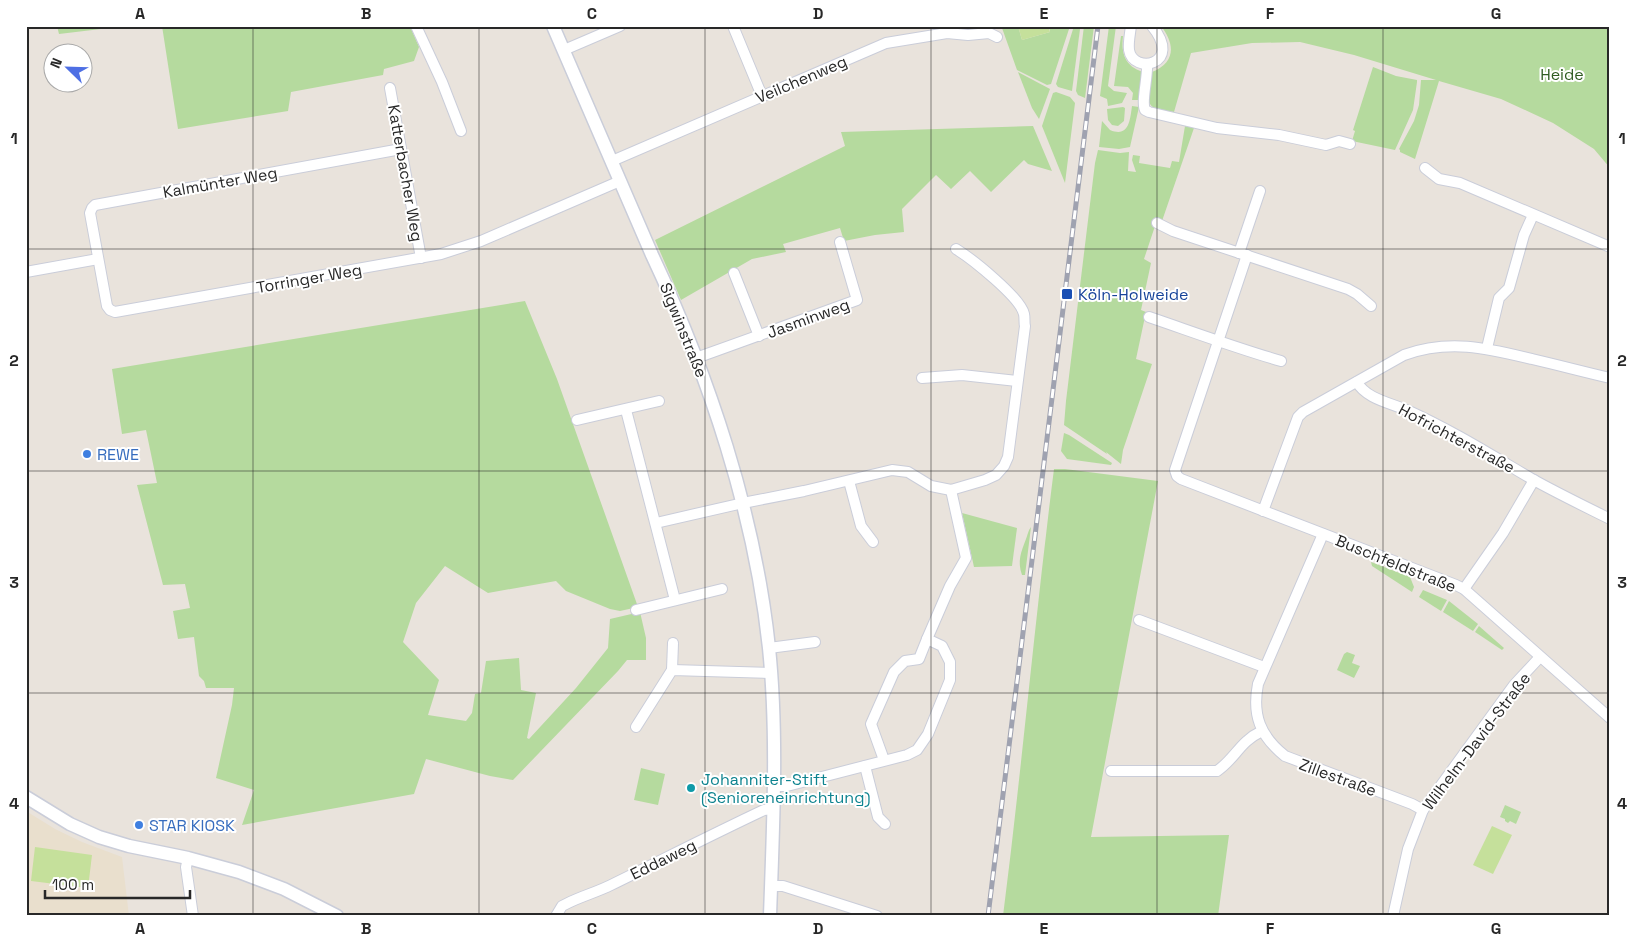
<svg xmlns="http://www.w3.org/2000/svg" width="1636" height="942" font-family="'Space Grotesk',sans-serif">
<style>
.education{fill:#e9dfcd}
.green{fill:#b5da9e}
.pitch{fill:#c5e09b}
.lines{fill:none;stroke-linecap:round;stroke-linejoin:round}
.minor-casing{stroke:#cacdd9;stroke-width:12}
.tertiary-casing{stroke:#cacdd9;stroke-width:15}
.minor{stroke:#fff;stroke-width:10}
.tertiary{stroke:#fff;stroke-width:12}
.rail-casing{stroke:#9fa2b0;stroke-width:5}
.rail{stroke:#fff;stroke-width:3;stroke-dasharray:9;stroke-linecap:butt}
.grid{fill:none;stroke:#282828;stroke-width:1;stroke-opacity:0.55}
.transit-dot{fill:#1a4fb4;stroke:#fff;stroke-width:2}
.shop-dot{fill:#3f7fe0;stroke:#fff;stroke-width:2}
.culture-dot{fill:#0f9aa8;stroke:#fff;stroke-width:2}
.labels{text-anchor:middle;stroke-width:4;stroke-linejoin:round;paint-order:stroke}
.park-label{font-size:16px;fill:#305c22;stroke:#fff}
.street-label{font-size:16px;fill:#282828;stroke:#fff}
.transit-label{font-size:16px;fill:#164399;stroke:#fff;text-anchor:start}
.shop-label{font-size:16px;fill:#366cbe;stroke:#fff;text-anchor:start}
.culture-label{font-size:16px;fill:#0d838f;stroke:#fff;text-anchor:start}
.neatline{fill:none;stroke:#282828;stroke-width:2}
.grid-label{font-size:16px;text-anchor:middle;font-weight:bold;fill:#282828}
</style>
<rect width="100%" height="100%" fill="#e9e3dc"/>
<!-- education -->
<path class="education" d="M26,811L55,829L82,842L122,857L129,916H26Z"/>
<!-- green -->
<g class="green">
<path d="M57,26H126L59,34Z"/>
<path d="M162,26H410L419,47L414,61L384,69L383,75L291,92L288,111L178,129Z"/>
<path d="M1000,26H1018L1022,40L1050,32L1049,26H1070L1051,84L1047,85L1017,70L1002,28Z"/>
<path d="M1074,26H1079L1080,29L1072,91L1058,87L1056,84Z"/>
<path d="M1084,26H1094L1085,98L1078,95L1076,91Z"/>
<path d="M1109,26H1116L1108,86L1114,91L1127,93L1122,103L1108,106L1107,99L1100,96Z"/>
<path d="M1161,26H1610V168L1594,149L1553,123L1501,99L1439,81L1415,159L1400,152V150L1399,149L1414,121L1419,105L1421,80H1436L1354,55L1300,42L1252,43L1191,53L1174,112C1163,110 1150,112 1148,98L1152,72C1176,62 1175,44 1161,26Z"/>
<path d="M1121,36H1123C1121,54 1125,66 1143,72L1140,100H1132L1133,93L1128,87L1114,86Z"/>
<path d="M1373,67L1396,76L1417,80V82L1413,110L1395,150L1352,141L1355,131L1353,130Z"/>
<path d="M1018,72L1050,89L1039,119L1032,108Z"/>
<path d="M1056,92L1070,97L1075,103L1065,183L1042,126L1053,93Z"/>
<path d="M1132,106L1139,107L1130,147L1119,149L1099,147L1102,121L1110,130C1129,138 1130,120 1132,106Z"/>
<path d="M1123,107L1125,108L1124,121L1118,126L1112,125L1108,120L1107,109Z"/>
<path d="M1178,124L1194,128L1162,221L1157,220L1144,259L1151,263L1141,310L1146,312L1136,359L1152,364L1123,450L1121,464L1106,452L1107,454L1064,425L1066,401L1095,163L1098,150L1120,153L1129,152L1128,171L1136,172L1132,160L1133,155L1140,156L1139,163L1170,168L1172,161L1179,162L1185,126Z"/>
<path d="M1033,126L1052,171L1028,164L1024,160L991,192L970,171L951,189L936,175L902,209L904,232L875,235L844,241L840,228L783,244L786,252L752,259L681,300L655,240L845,146L841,132Z"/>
<path d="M525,301L557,379L638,607L620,611L610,609L566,591L556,581L488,593L445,566L416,603L403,642L439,680L428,715L466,721L472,713L475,694L481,693L486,661L519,658L521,690L536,693L527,738L529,739L576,688L608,648L610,619L640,612L646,638V660H627L618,671L513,780L490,776L426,759L414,794L242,825L254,790L216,778L232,705L234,688H206L204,681L199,676L194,637L178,639L173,611L190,608L185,584L163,585L137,485L157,483L146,430L122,434L112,369Z"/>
<path d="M1064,433L1069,435L1112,463L1111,465L1067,459L1061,451Z"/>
<path d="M1054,469H1065L1158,481L1091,837L1229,835L1218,916H1003C1022,767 1035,618 1054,469Z"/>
<path d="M962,513L1017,528L1012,566L974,567Z"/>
<path d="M1031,527L1025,575H1022C1017,561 1021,552 1026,539C1028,534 1028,531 1031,527Z"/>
<path d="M1371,562L1410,577L1414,587L1412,592L1372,566Z"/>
<path d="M1423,590L1447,600L1441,611L1419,597Z"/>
<path d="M1449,601L1478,624L1473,631L1443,612Z"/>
<path d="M1479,626L1504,648L1502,650L1475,632Z"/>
<path d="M1347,652L1355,655L1352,663L1360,666L1354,678L1337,670L1344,654Z"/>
<path d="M641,768L665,774L658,805L634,800Z"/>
<path d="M1505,805L1521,812L1516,824L1510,821L1508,823L1505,821V819L1500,817Z"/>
</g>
<!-- pitch -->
<g class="pitch">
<path d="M1018,26H1048L1050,32L1022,40Z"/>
<path d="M1492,826L1512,835L1493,874L1473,865Z"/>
<path d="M35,847L92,855L88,888L31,881Z"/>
</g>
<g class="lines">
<!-- minor casing -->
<g class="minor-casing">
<g id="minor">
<path d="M416,26L442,82L461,131"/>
<path d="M733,26L762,96"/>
<path d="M1131,26C1130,34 1128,43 1129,50C1133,75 1184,65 1152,26"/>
<path d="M564,50L620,26"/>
<path d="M1147,64C1148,77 1141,102 1145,110L1149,112L1217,128L1279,135L1326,145L1339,141L1350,144"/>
<path d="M390,88L421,258"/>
<path d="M401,149L95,205L92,208L90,213L107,306L110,310L115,312L441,254L481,241L620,181"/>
<path d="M612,161L886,43L947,33L968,35L989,33L997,37"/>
<path d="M1425,168L1439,179L1460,183L1610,247"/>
<path d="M1157,223L1173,231L1348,289L1357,294L1371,306"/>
<path d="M1239,253L1260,191"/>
<path d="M1247,255L1175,470L1177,476L1181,479L1456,585L1464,589L1610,718"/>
<path d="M26,272L98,259"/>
<path d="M734,273L759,336"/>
<path d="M1149,317C1193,332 1236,348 1281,361"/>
<path d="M1487,348L1499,298L1509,288L1524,235L1533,215"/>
<path d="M696,358L857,300L840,242"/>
<path d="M922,378L962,375L1017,381"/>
<path d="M1357,382C1366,399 1391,403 1409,411C1451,430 1491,455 1532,479C1557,493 1584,506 1610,519"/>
<path d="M626,410L675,600"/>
<path d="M577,420L659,401"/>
<path d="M849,481L861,526L873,542"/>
<path d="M1263,511L1298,417L1303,412L1404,355C1449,339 1486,348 1532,359C1558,365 1584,372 1610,378"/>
<path d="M656,523L743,503L804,491L892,470L908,472L931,486L951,490L985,480L996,475L1004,466L1008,457L1025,326C1024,323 1025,318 1024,314C1020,297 972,259 956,249"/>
<path d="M1323,534L1258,684C1252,715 1260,736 1285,756L1412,804L1423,810"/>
<path d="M1464,589L1503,533L1534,480"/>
<path d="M636,610L722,589"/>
<path d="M1139,620L1264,667"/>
<path d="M769,648L815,642"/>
<path d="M672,670L673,643"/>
<path d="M636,727L672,670L771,673"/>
<path d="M884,760L871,724L894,672L905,661L919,659L927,639"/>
<path d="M865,766L878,817L885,824"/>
<path d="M1111,771H1217C1236,758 1239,742 1262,731"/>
<path d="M773,786H787L907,755L917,750L928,734L950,680V662L942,646L927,639L950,586L966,558L951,490"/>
<path d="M188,858L186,867L193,916"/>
<path d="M771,886H783L877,916"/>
<path d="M556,916L562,906L568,903C582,896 597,892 611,885C662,860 713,834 764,810L773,809"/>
<path d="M1393,916L1408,849L1423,810L1514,685L1540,657"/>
</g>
</g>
<!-- tertiary casing -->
<g class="tertiary-casing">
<g id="tertiary">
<path d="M553,26L652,255C709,376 755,514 769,648C778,736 773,827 770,916"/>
<path d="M26,797L70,824L99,837L129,846L188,858L239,872L284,889L337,916"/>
</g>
</g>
<!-- minor -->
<use href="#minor" class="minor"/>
<!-- tertiary -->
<use href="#tertiary" class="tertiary"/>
<!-- rail casing -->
<g class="rail-casing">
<path id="rail" d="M988,916L1098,26"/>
</g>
<!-- rail -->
<use href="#rail" class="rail"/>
</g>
<!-- grid -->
<path class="grid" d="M253,26V916M479,26V916M705,26V916M931,26V916M1157,26V916M1383,26V916M26,249H1610M26,471H1610M26,693H1610"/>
<!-- markers -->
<rect class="transit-dot" x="1061" y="288" width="12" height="12" rx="2.5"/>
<g class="shop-dot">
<circle cx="87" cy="454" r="5"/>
<circle cx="139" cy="825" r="5"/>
</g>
<circle class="culture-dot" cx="691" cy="788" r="5"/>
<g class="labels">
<!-- park labels -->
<g class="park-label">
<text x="1562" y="80">Heide</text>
</g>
<!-- street labels -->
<g class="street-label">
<text transform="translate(801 79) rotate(-23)" y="6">Veilchenweg</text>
<text transform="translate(406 173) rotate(80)" y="6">Katterbacher Weg</text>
<text transform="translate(220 182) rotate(-10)" y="6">Kalmünter Weg</text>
<text transform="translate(309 278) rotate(-10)" y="6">Torringer Weg</text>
<text transform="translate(808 318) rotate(-20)" y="6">Jasminweg</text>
<text transform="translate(684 330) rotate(68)" y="6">Sigwinstraße</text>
<text transform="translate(1457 438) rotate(28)" y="6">Hofrichterstraße</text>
<text transform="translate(1396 563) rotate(22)" y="6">Buschfeldstraße</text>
<text transform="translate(1476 741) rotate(-53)" y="6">Wilhelm-David-Straße</text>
<text transform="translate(1338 777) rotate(20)" y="6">Zillestraße</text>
<text transform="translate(663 859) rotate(-26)" y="6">Eddaweg</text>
</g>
<!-- transit labels -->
<g class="transit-label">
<text x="1078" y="300">Köln-Holweide</text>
</g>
<!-- shop labels -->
<g class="shop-label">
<text x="97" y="460">REWE</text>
<text x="149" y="831">STAR KIOSK</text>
</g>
<!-- culture labels -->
<g class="culture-label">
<text x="701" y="785">Johanniter-Stift<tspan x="701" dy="18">(Senioreneinrichtung)</tspan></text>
</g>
</g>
<!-- border -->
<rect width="1636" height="942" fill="none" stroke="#ffffff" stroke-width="55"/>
<!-- north arrow -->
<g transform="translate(68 68) rotate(293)"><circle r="24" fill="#ffffff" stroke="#a9a9a9"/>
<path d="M0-4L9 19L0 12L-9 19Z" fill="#4e6fe4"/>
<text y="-8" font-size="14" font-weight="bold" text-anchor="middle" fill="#282828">N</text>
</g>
<!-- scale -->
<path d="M45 890v8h145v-8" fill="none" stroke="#282828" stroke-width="2.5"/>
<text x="52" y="890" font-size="15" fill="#282828" stroke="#ffffff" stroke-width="4" paint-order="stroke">100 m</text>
<rect x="28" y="28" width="1580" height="886" class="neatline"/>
<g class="grid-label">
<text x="140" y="19">A</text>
<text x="366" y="19">B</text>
<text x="592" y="19">C</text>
<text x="818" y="19">D</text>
<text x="1044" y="19">E</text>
<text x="1270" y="19">F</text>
<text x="1496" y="19">G</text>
<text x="14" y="144">1</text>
<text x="1622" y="144">1</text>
<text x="14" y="366">2</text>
<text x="1622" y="366">2</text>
<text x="14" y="588">3</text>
<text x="1622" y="588">3</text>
<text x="14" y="809">4</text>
<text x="1622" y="809">4</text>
<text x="140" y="934">A</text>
<text x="366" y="934">B</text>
<text x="592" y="934">C</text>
<text x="818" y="934">D</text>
<text x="1044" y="934">E</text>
<text x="1270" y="934">F</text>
<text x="1496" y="934">G</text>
</g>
</svg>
